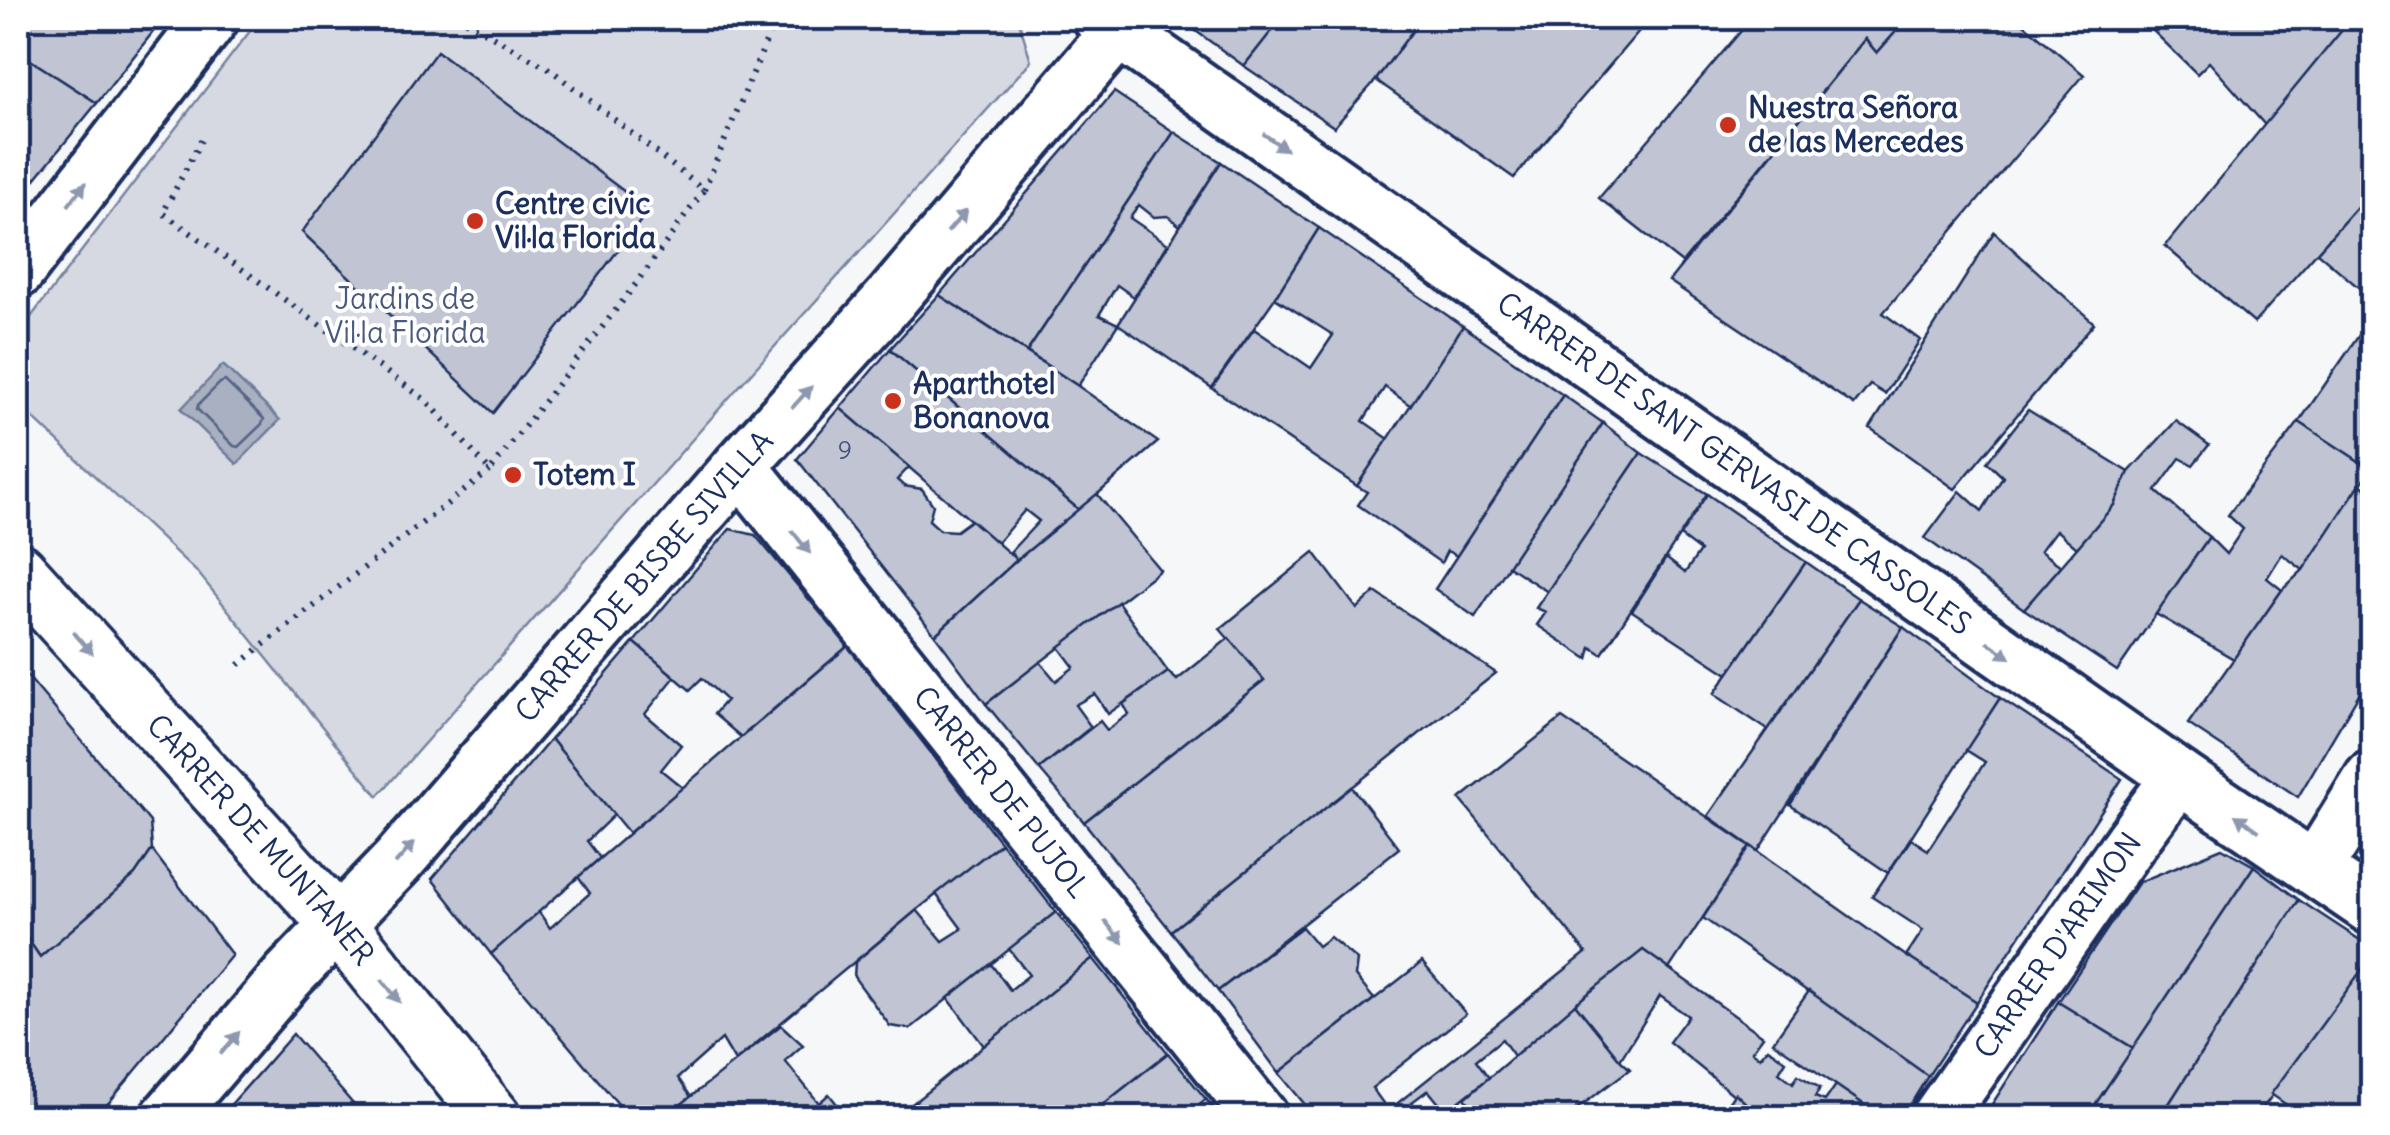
<svg xmlns="http://www.w3.org/2000/svg" width="2390" height="1135" font-family="Delius,sans-serif">
<style>
.green{fill:#d6d9e2;stroke:#7884a0;stroke-width:2.5}
.water{fill:#a9b0c1;stroke:#707c99;stroke-width:2.5}
.lines{fill:none;stroke-linecap:round;stroke-linejoin:round}
.shore{stroke:#546386;stroke-width:2.5}
.building{fill:#c0c4d3;stroke:#1b2f5e;stroke-width:2.5}
.street-casing{stroke:#1b2f5e;stroke-width:60}
.secondary-casing{stroke:#1b2f5e;stroke-width:62}
.path{stroke:#1b2f5e;stroke-width:6;stroke-dasharray:2.5 8;stroke-linecap:butt}
.street{stroke:#fff;stroke-width:52}
.secondary{stroke:#fff;stroke-width:55}
.oneway{fill:#8d97ae}
.poi-dot{fill:#c8321e;stroke:#fff;stroke-width:4}
.labels{text-anchor:middle;stroke-width:8;stroke-linejoin:round;paint-order:stroke}
.number-label{font-size:25px;fill:#44547b}
.poi-label{font-size:30px;font-weight:bold;fill:#1b2f5e;stroke:#fff;text-anchor:start}
.park-label{font-size:30px;fill:#4a5a7f;stroke:#fff}
.street-label{font-size:30px;fill:#1b2f5e;stroke:#fff}
</style>
<rect width="100%" height="100%" fill="#f6f7f9"/>
<filter id="ink" filterUnits="userSpaceOnUse"><feTurbulence type="fractalNoise" baseFrequency=".01" numOctaves="2"/><feDisplacementMap in="SourceGraphic" scale="20" xChannelSelector="R" yChannelSelector="G"/><feConvolveMatrix kernelMatrix="1 2 1 2 8 2 1 2 1" color-interpolation-filters="sRGB"/></filter>
<g filter="url(#ink)">
<!-- green -->
<path class="green" d="M260,18H1018L1031,61L735,391L378,796L199,574L18,404V334Z"/>
<!-- water -->
<path class="water" d="M223,365L280,420L237,464L181,409Z"/>
<g class="lines">
<!-- shore -->
<path class="shore" d="M225,381L264,419L262,424L238,447L234,446L197,409L198,405L220,383Z"/>
</g>
<!-- building -->
<g class="building">
<path d="M18,18H164L97,103L18,52Z"/>
<path d="M1178,18H1282L1244,66Z"/>
<path d="M1282,18H1422L1376,80L1334,127L1244,66Z"/>
<path d="M1422,18H1650L1514,178L1376,80Z"/>
<path d="M1752,18H1908L1877,53L1865,39L1682,263L1599,198Z"/>
<path d="M1908,18H2017L2084,75L1883,313L1920,340L1885,394L1870,385L1854,405L1669,281L1865,39L1877,53Z"/>
<path d="M2140,18H2352L2265,125L2209,62L2197,74Z"/>
<path d="M2352,18H2372V190L2254,323L2165,246Z"/>
<path d="M437,51L649,210L493,413L302,232Z"/>
<path d="M18,52L97,103L18,200Z"/>
<path d="M1114,92L1174,132L1027,352L939,295Z"/>
<path d="M1174,132L1221,162L1180,226L1168,216L1154,217L1139,205L1130,218L1168,244L1134,297L1117,285L1099,315L1118,324L1078,386L1027,352Z"/>
<path d="M1221,162L1319,228L1275,298L1212,388L1118,324Z"/>
<path d="M2372,190V299L2317,252Z"/>
<path d="M1319,228L1463,326L1411,406L1385,387L1363,421L1389,439L1357,486L1212,388L1254,329L1311,368L1333,335L1275,298Z"/>
<path d="M1994,232L2094,323L1955,489L1870,428Z"/>
<path d="M939,295L1078,386L1158,442L1079,510L890,349Z"/>
<path d="M1463,326L1563,395L1457,556L1447,551L1441,563L1358,505L1367,492L1357,486Z"/>
<path d="M2362,331L2372,337V467L2371,469L2299,422Z"/>
<path d="M890,349L1079,510L1017,560L1010,552L1039,521L1025,510L997,543L840,408Z"/>
<path d="M1563,395L1603,423L1475,617L1435,589Z"/>
<path d="M840,408L909,467L897,480L904,486L922,489L933,505L929,520L940,530L956,531L971,520L1017,560L935,635L797,459Z"/>
<path d="M2028,410L2129,472L2114,505L2077,548L2056,530L2040,551L2061,566L2024,609L1925,538L1960,491L1982,511L2003,477L1987,462Z"/>
<path d="M2176,421L2209,445L2193,465L2180,458L2156,491L2209,537L2117,671L2024,609L2114,505L2129,472Z"/>
<path d="M2299,422L2371,469L2303,570L2282,554L2267,578L2282,590L2234,659L2156,614L2209,537L2226,554L2243,529L2228,515Z"/>
<path d="M1603,423L1641,453L1548,592L1508,566Z"/>
<path d="M1641,453L1707,494L1602,654L1591,647L1588,659L1537,625L1546,612L1536,608Z"/>
<path d="M2360,484L2372,493V672L2298,797L2188,724L2282,590L2303,570Z"/>
<path d="M1097,494L1160,570L986,704L935,635L1017,560Z"/>
<path d="M1707,494L1806,562L1728,674L1632,611L1666,558L1685,573L1700,551L1680,536Z"/>
<path d="M730,529L755,535L848,646L741,737L714,714L726,700L702,678L690,690L634,642Z"/>
<path d="M1314,552L1357,609L1375,592L1496,673L1171,931L1084,822L1264,680L1220,629Z"/>
<path d="M1806,562L1859,599L1768,730L1714,694Z"/>
<path d="M1859,599L1903,627L1758,851L1708,816Z"/>
<path d="M1118,602L1168,672L1108,714L1095,694L1075,705L1091,727L1039,769L986,704L1040,662L1056,681L1074,667L1059,647Z"/>
<path d="M1903,627L2000,698L1888,873L1790,805Z"/>
<path d="M1229,638L1264,680L1084,822L1039,769L1100,721L1107,730L1129,714L1123,704L1168,672L1177,680Z"/>
<path d="M634,642L675,677L645,714L681,745L661,770L683,788L629,833L551,739Z"/>
<path d="M848,646L1001,843L917,910L735,1061L722,1039L678,1078L691,1097L664,1118H630L491,954L538,911L550,928L590,893L578,877Z"/>
<path d="M18,665L150,822L152,850L135,875L40,957L25,935L18,940Z"/>
<path d="M2000,698L2122,779L1977,1002L1906,956L1923,930L1872,897L1911,839L1928,850L1985,762L1966,750Z"/>
<path d="M1562,718L1750,846L1669,969L1643,950L1514,1056L1502,1039L1476,1060L1489,1078L1446,1112L1428,1090L1412,1102L1422,1118H1379L1586,953L1460,799Z"/>
<path d="M551,739L614,815L587,841L600,858L491,954L432,879Z"/>
<path d="M1352,787L1399,848L1218,991L1171,931Z"/>
<path d="M1001,843L1056,912L910,1029L890,1026L854,977L855,962L917,910L943,941L962,929L936,894Z"/>
<path d="M1750,846L1906,956L1977,1002L1928,1076L1703,918Z"/>
<path d="M2222,848L2254,866L2133,1048L2058,1002L2139,882Z"/>
<path d="M152,850L232,955L96,1118H18V940L25,935L40,957L135,875Z"/>
<path d="M2254,866L2299,900L2160,1118H2086Z"/>
<path d="M2299,900L2372,948V956L2256,1118H2160Z"/>
<path d="M1056,912L1093,958L984,1046L948,998L991,964L1010,990L1029,975L1009,949Z"/>
<path d="M1302,927L1318,946L1330,937L1357,960L1355,976L1374,999L1279,1073L1218,991Z"/>
<path d="M1643,950L1763,1036L1752,1051L1760,1057L1768,1048L1786,1061L1779,1072L1793,1083L1798,1075L1820,1088L1815,1097L1825,1101L1836,1085L1884,1118H1762L1669,1042L1688,1016L1660,996L1620,1060L1575,1004Z"/>
<path d="M2372,956V1116L2305,1118L2271,1094Z"/>
<path d="M1093,958L1168,1053L1086,1118H906L902,1112Z"/>
<path d="M1422,962L1466,1014L1372,1088L1388,1110L1379,1118H1316L1279,1073Z"/>
<path d="M1809,991L1928,1076L1902,1118H1884L1773,1042Z"/>
<path d="M2058,1002L2133,1048L2086,1118H1995L1987,1112Z"/>
<path d="M1575,1004L1620,1060L1630,1069L1565,1118H1475L1479,1115L1465,1098Z"/>
<path d="M781,1025L803,1045L785,1061L819,1103L801,1118H664Z"/>
<path d="M293,1034L365,1118H219Z"/>
<path d="M1168,1053L1206,1099L1183,1118H1086Z"/>
<path d="M1735,1093L1762,1118H1718Z"/>
<path d="M829,1094L848,1118H801L819,1103Z"/>
<path d="M1206,1099L1220,1118H1183Z"/>
</g>
<g class="lines">
<!-- street casing -->
<g class="street-casing">
<g id="street">
<path id="s1" d="M1100,18L2179,777L2372,908"/>
<path d="M18,271L212,18"/>
<path id="s2" d="M740,466L1262,1118"/>
<path d="M2315,869L2372,777"/>
<path id="s3" d="M167,1118L288,976L397,862L740,466L894,295L1119,30"/>
<path id="s4" d="M1938,1118L2131,841L2179,777"/>
</g>
</g>
<!-- secondary casing -->
<g class="secondary-casing">
<g id="secondary">
<path id="s5" d="M18,571L337,923L493,1118"/>
</g>
</g>
<!-- path -->
<g class="path">
<path d="M201,140L163,213L427,401L490,471L639,280L704,190L551,70L461,18"/>
<path d="M704,190L776,18"/>
<path d="M239,665L258,649L490,471"/>
</g>
<!-- street -->
<use href="#street" class="street"/>
<!-- secondary -->
<use href="#secondary" class="secondary"/>
</g>
<!-- one-way arrows -->
<defs><path id="oneway-solid" d="M-6-.8H1V-3.2L6.5 0L1 3.2V.8H-6Z" transform="scale(2.5)"/></defs>
<g class="oneway">
<use href="#oneway-solid" transform="translate(1275 142) rotate(35)"/>
<use href="#oneway-solid" transform="translate(77 194) rotate(-53)"/>
<use href="#oneway-solid" transform="translate(957 221) rotate(-49)"/>
<use href="#oneway-solid" transform="translate(802 397) rotate(-48)"/>
<use href="#oneway-solid" transform="translate(801 542) rotate(51)"/>
<use href="#oneway-solid" transform="translate(83 643) rotate(48)"/>
<use href="#oneway-solid" transform="translate(1999 650) rotate(35)"/>
<use href="#oneway-solid" transform="translate(2247 823) rotate(-146)"/>
<use href="#oneway-solid" transform="translate(405 853) rotate(-48)"/>
<use href="#oneway-solid" transform="translate(1114 932) rotate(51)"/>
<use href="#oneway-solid" transform="translate(391 991) rotate(51)"/>
<use href="#oneway-solid" transform="translate(230 1043) rotate(-50)"/>
</g>
</g>
<!-- markers -->
<g class="poi-dot">
<circle cx="1728" cy="125" r="10"/>
<circle cx="475" cy="221" r="10"/>
<circle cx="893" cy="401" r="10"/>
<circle cx="513" cy="475" r="10"/>
</g>
<g class="labels">
<!-- number labels -->
<g class="number-label">
<text x="845" y="459">9</text>
</g>
<!-- poi labels -->
<g class="poi-label">
<text x="1748" y="118">Nuestra Señora<tspan x="1748" dy="34">de las Mercedes</tspan></text>
<text x="495" y="214">Centre cívic<tspan x="495" dy="34">Vil·la Florida</tspan></text>
<text x="913" y="394">Aparthotel<tspan x="913" dy="34">Bonanova</tspan></text>
<text x="533" y="485">Totem I</text>
</g>
<!-- park labels -->
<g class="park-label">
<text x="405" y="309">Jardins de<tspan x="405" dy="34">Vil·la Florida</tspan></text>
</g>
<!-- street labels -->
<g class="street-label">
<text dy="10" stroke="none"><textPath href="#s1" startOffset="775">CARRER DE SANT GERVASI DE CASSOLES</textPath></text>
<text dy="10" stroke="none"><textPath href="#s3" startOffset="722">CARRER DE BISBE SIVILLA</textPath></text>
<text dy="10" stroke="none"><textPath href="#s2" startOffset="418">CARRER DE PUJOL</textPath></text>
<text dy="10" stroke="none"><textPath href="#s5" startOffset="362">CARRER DE MUNTANER</textPath></text>
<text dy="10" stroke="none"><textPath href="#s4" startOffset="210">CARRER D'ARIMON</textPath></text>
</g>
</g>
<!-- margin -->
<rect width="2390" height="1135" fill="none" stroke="#fff" stroke-width="60"/>
<rect x="30" y="30" width="2330" height="1075" fill="none" stroke="#1b2f5e" stroke-width="4" filter="url(#ink)"/>
</svg>
